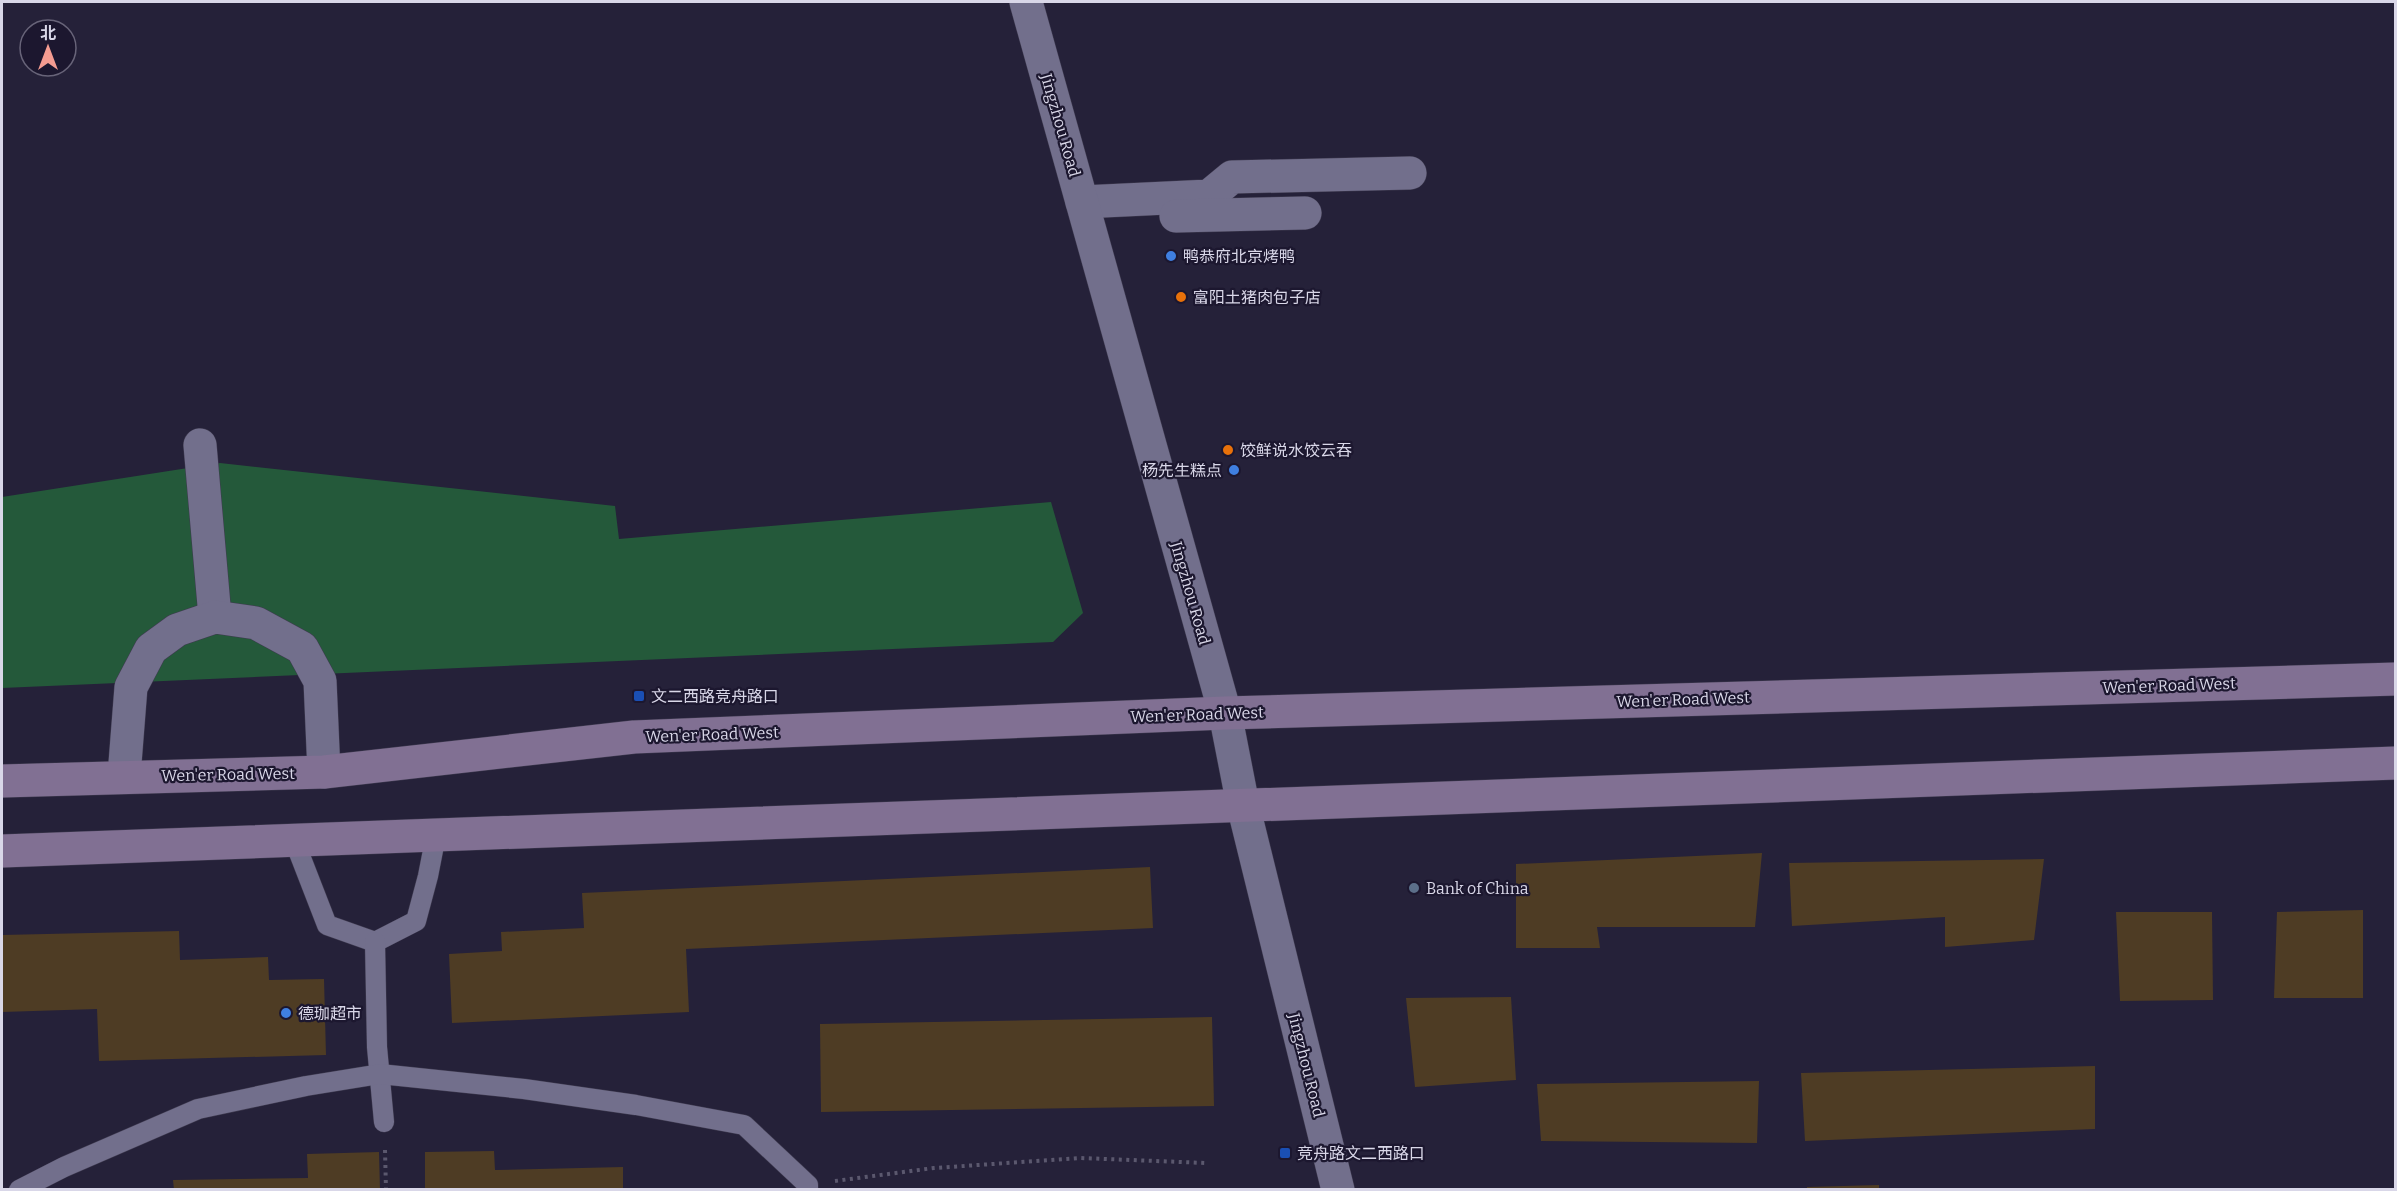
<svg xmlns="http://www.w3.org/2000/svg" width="2397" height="1191" font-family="Bitter,'Noto Sans SC',serif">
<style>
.green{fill:#24593a}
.building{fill:#4e3c24}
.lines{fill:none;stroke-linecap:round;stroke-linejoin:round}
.service-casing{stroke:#3f3b50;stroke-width:21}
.minor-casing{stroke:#3f3b50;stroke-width:34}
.tertiary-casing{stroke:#3f3b50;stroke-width:34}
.secondary-casing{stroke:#3f3b50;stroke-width:34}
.path{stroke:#5b586e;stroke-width:4;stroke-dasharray:3 4.5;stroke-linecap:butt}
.service{stroke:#726f8c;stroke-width:20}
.minor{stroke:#726f8c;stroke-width:33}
.tertiary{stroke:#726f8c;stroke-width:33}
.secondary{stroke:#817093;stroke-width:33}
.shop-dot{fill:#3f7fe0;stroke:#1c172f;stroke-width:2}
.food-dot{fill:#e8710a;stroke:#1c172f;stroke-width:2}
.transit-dot{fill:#1a4fb4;stroke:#1c172f;stroke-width:2}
.service-dot{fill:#5c6f8a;stroke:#1c172f;stroke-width:2}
.labels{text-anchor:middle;stroke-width:4.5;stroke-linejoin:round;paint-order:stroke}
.street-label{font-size:16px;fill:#d9d7e8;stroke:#1c172f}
.poi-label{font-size:16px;fill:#d9d7e8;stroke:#1c172f;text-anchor:start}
</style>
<rect width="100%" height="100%" fill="#252139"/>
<!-- green -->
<path class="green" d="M220,463L615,506L619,539L1051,502L1083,613L1053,642L2,688V497Z"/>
<!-- building -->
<g class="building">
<path d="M1762,853L1755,927H1597L1600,948H1516V864Z"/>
<path d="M2044,859L2034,940L1945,947V917L1792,926L1789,863Z"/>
<path d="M1150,867L1153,928L686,949L689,1012L452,1023L449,954L502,951L501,932L584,928L582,893Z"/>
<path d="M2363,910V998H2274L2277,912Z"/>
<path d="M2116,912H2212L2213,1000L2120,1001Z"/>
<path d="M179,931L180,960L268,957L269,980L324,979L326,1055L99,1061L97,1009L2,1012V935Z"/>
<path d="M1511,997L1516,1080L1415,1087L1406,998Z"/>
<path d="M1212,1017L1214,1106L821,1112L820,1024Z"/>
<path d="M2095,1066V1129L1805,1141L1801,1073Z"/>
<path d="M1759,1081L1757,1143L1541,1141L1537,1084Z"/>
<path d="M494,1151L495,1170L623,1167V1190H425V1152Z"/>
<path d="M379,1152L380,1190H174L173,1180L308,1178L307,1154Z"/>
<path d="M1879,1185V1190H1807V1187Z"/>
</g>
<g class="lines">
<!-- service casing -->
<g class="service-casing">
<g id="service">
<path d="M294,840L327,925L375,942L416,921L428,876L436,835"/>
<path d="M375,942L377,1047L384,1122"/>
<path d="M19,1190L64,1167L198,1109L306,1086L380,1074L524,1089L636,1105L744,1125L808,1185V1190"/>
</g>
</g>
<!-- minor casing -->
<g class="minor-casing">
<g id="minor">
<path d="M1082,202L1209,196L1232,177L1410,173"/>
<path d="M1176,216L1305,213"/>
<path d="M200,445L215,617"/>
<path d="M124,776L131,687L151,649L177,630L215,617L256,623L302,648L320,681L324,772"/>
</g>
</g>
<!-- tertiary casing -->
<g class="tertiary-casing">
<path id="tertiary" d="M1026,2L1225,713L1243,805L1338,1190"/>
</g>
<!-- secondary casing -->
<g class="secondary-casing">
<g id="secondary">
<path d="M2,781L324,772L634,737L1225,713L2396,679"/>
<path d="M2,851L2396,763"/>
</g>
</g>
<!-- path -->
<g class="path">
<path d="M385,1150L386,1190"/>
<path d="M835,1181L934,1168L1081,1158L1206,1163"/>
</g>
<!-- service -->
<use href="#service" class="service"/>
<!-- minor -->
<use href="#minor" class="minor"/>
<!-- tertiary -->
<use href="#tertiary" class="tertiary"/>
<!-- secondary -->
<use href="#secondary" class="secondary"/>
</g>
<!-- markers -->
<g class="shop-dot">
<circle cx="1171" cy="256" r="6"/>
<circle cx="1234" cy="470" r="6"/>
<circle cx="286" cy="1013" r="6"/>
</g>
<g class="food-dot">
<circle cx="1181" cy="297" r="6"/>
<circle cx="1228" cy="450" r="6"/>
</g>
<g class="transit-dot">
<rect x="633" y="690" width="12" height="12" rx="3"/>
<rect x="1279" y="1147" width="12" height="12" rx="3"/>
</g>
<circle class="service-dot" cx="1414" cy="888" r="6"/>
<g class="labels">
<!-- street labels -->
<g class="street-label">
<text transform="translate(1061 125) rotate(74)" y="6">Jingzhou Road</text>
<text transform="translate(1191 593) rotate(74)" y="6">Jingzhou Road</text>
<text transform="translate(2169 685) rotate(-2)" y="6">Wen'er Road West</text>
<text transform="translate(1683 699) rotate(-2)" y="6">Wen'er Road West</text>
<text transform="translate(1197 714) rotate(-2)" y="6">Wen'er Road West</text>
<text transform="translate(712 734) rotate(-2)" y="6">Wen'er Road West</text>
<text transform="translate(228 774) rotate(-1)" y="6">Wen'er Road West</text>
<text transform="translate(1307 1065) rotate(76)" y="6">Jingzhou Road</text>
</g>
<!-- poi labels -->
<g class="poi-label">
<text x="1183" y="262">鸭恭府北京烤鸭</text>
<text x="1193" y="303">富阳土猪肉包子店</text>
<text x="1240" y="456">饺鲜说水饺云吞</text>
<text x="1222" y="476" text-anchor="end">杨先生糕点</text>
<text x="651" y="702">文二西路竞舟路口</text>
<text x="1426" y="894">Bank of China</text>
<text x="298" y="1019">德珈超市</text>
<text x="1297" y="1159">竞舟路文二西路口</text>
</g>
</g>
<!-- border -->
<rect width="2397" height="1191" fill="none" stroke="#d9d7e8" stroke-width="6"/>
<!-- north arrow -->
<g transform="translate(48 48)"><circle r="28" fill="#1c172f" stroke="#686479" stroke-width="1.5"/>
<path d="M0-4.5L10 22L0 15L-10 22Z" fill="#f59c91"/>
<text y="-9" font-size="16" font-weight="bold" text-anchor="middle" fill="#d9d7e8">北</text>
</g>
</svg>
